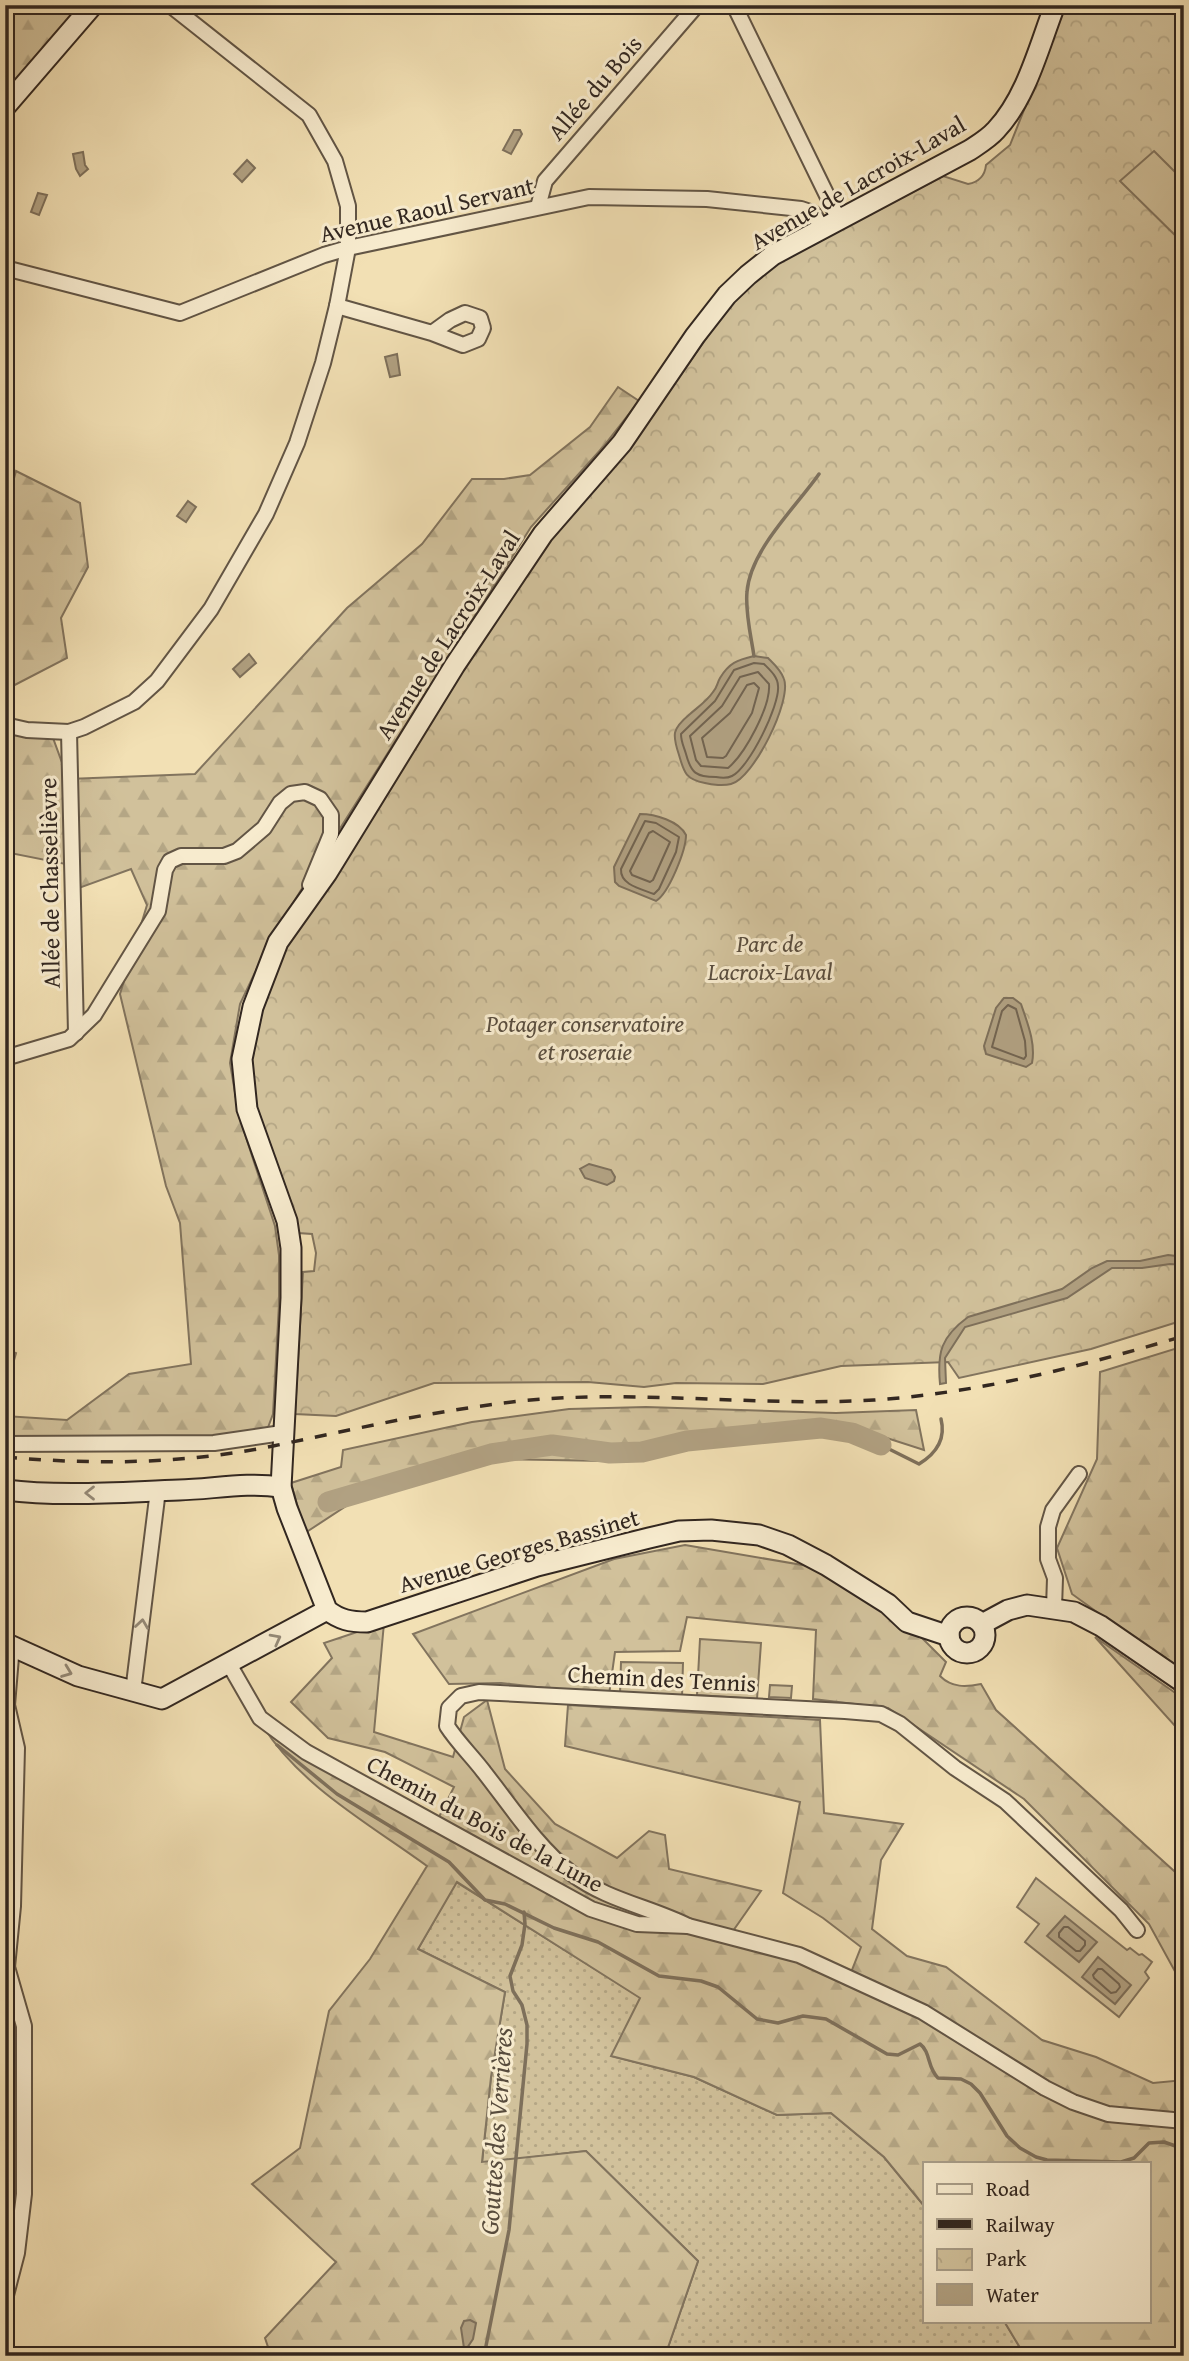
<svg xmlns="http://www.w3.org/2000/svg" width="1189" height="2361" font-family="'Gentium Book Plus',serif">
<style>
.grass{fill:url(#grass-dots);stroke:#82745e;stroke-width:2}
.forest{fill:url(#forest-firs);stroke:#82745e;stroke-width:2}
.park{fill:url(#park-crowns);stroke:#82745e;stroke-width:2}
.pitch{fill:#d1c19b;stroke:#82745e;stroke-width:2}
.water{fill:#b1a182;stroke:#7e705b;stroke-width:2}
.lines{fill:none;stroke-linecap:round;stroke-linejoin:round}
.shore{stroke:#726451;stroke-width:2}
.stream{stroke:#7e705b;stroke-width:3.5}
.river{stroke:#b1a182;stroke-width:21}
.street-casing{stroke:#625545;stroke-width:18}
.secondary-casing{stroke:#322720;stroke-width:23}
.street{stroke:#f7ebce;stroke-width:14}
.secondary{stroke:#f7ebce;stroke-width:19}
.rail{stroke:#322720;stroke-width:3.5;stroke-dasharray:12 12;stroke-linecap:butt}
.oneway{stroke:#948977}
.labels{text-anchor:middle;stroke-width:6;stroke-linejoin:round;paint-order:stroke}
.street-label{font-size:24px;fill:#322720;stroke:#f7ebce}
.park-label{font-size:24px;font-style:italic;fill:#5a4e3f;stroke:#f7ebce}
.water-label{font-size:26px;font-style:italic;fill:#584c3d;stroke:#f7ebce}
</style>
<defs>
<pattern id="grass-dots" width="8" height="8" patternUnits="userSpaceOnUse" patternTransform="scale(1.75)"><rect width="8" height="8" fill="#d1c19b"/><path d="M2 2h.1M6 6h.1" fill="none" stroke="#b4a685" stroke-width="1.8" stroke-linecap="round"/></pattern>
<pattern id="forest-firs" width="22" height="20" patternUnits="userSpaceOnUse" patternTransform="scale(1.75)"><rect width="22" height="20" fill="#d1c19b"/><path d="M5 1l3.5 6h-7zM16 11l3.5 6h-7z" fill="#b4a685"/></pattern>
<pattern id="park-crowns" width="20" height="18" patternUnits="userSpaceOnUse" patternTransform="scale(1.75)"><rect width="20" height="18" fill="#d1c19b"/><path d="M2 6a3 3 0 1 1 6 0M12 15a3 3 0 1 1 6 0" fill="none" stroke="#b4a685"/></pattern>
</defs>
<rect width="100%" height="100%" fill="#f2e0b4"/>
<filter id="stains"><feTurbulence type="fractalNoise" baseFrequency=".00286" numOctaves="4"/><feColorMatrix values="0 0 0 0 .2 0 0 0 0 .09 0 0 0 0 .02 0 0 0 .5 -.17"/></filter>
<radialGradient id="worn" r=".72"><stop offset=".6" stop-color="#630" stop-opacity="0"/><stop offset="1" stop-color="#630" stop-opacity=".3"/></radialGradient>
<!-- grass -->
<path class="grass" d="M456,1882L641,1998L612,2056L694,2077L777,2115L831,2113L884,2157L925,2207V2321H1004L1025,2356H665L698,2261L586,2151L482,2163L491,2077L505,1992L418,1949Z"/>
<!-- forest -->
<g class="forest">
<path d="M5,5H101L5,122Z"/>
<path d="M618,387L639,401L603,447L531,527L301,890L269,943L240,1004L230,1063L239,1116L275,1226L279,1255V1304L273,1414L267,1430L191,1438H5V1416L67,1420L129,1374L191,1364L180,1223L166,1186L120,994L147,905L131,869L79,888L76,866L5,852V817L8,796H5V735L7,733L53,738L68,779L195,774L347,608L422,544L472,479H504L530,475L590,427Z"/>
<path d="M16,471L80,503L88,567L61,618L67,658L5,690V650L9,648L13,615L5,607V511Z"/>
<path d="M1184,1346V1675L1072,1594L1057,1548L1097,1459L1100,1372Z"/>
<path d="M5,1349L16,1353L5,1393Z"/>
<path d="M646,1407L836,1413L916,1410L924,1450L834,1421L678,1437L607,1461L486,1459L360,1497L305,1533L291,1483L341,1467L343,1450L472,1422L569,1409Z"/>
<path d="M685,1545L820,1568L915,1631L946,1662L940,1676C952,1688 966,1687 981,1684L996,1710L1184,1880V2004L1180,2001L1177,1975L1149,1924L1024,1799L888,1708L813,1699L816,1630L687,1617L680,1651L615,1652L609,1695L501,1683L449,1684L413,1634L614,1559Z"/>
<path d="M384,1623L374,1732L453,1757L464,1717L487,1700L505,1769L555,1824L617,1858L649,1831L665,1835L669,1869L761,1891L726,1941L796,1959L846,1985L861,1947L823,1918L783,1893L800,1802L565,1746L568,1705L820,1720L824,1813L903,1824L881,1860L872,1929L907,1956L946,1967L1042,2040L1096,2057L1153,2083L1184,2080V2356H1025L1004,2321H1149V2163H925V2207L884,2157L831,2113L777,2115L694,2077L611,2056L640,1998L457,1882L418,1949L505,1992L491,2077L482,2162L586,2151L698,2261L665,2356H271L265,2338L336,2262L252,2184L300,2148L329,2011L370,1959L427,1866C371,1825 300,1786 263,1726L434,1827L454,1787L385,1752L328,1738L291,1702L332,1658L324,1643Z"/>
<path d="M1095,1637L1184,1699V1736Z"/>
</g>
<!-- park -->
<path class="park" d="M1066,5H1184V1320L1091,1349L959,1378L948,1362L841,1366L763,1384L676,1383L644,1387L588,1382L434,1383L336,1416L295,1414L303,1272L314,1271L316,1253L312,1234L298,1233L253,1107L249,1073L252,1038L283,949L487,628L559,524L628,449L732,302L754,280L774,265L943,176L968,184C979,182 985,175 986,165L1010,145Z"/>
<!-- pitch -->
<g class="pitch">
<path d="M1154,151L1184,181V244L1120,181Z"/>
<path d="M700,1639L761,1643L757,1699L697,1695Z"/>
<path d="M621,1662L683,1663L682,1697L620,1694Z"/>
<path d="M770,1685L792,1686L791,1698L769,1697Z"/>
<path d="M1036,1878L1127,1950L1130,1948L1139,1955L1142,1954L1152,1962L1145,1972L1149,1978L1119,2017L1025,1942L1039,1924L1017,1907Z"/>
</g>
<!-- water -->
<g class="water">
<path d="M514,130H520L522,134L511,154L503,150Z"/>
<path d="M83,152L85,165L88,169L80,176L76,169L73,154Z"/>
<path d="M247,160L255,168L242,182L234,174Z"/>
<path d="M38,193L47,195L39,215L31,212Z"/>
<path d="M397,354L400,375L390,377L385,357Z"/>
<path d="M188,501L196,507L186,522L177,516Z"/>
<path d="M249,654L256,663L240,677L233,669Z"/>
<path d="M754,656L768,658C774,664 781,670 784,679C792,701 753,779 731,784C724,786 712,785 705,783C685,779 684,772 679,755C672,734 672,729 690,714C698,707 707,701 713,692C717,688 717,683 720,678C729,663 737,660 754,656Z"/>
<path d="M640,814C655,814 679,821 686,835C686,850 669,893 656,901L619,886L615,882L614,867Z"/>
<path d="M1004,998H1013L1021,1004C1027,1022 1036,1043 1032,1063L1026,1067L986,1054L984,1046L996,1008Z"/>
<path d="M589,1164L611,1170L615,1177L614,1181L607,1185L585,1178L580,1169Z"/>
<path d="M1168,1255L1184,1257V1265L1170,1264L1142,1268H1112L1067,1298L965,1327L945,1358L946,1383L940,1384C937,1352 941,1337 968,1317L1062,1289L1092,1268L1107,1261H1140Z"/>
<path d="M1065,1916L1097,1942L1079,1962L1047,1936Z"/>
<path d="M1098,1957L1131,1985L1115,2004L1082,1977Z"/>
<path d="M470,2320L476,2323L473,2339L467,2348H464L461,2328L464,2321Z"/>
</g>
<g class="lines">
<!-- shore -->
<g class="shore">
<path d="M754,663L764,664C770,670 778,677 778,686C780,705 749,768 732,776C728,778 721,778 716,777C696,777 691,773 686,754C684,747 681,742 681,734L715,701L734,670Z"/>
<path d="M758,672L769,684C771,706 745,754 728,768L701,766L696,760L690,736L722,706L740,677Z"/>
<path d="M754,683L759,688L752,713L726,756L723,758L707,757L702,738L730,713L747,685Z"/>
<path d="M645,821L656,823L679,837L676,852L659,889L654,894C641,889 620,885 621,869Z"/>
<path d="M653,831L670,842L653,880L650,882L632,875L630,871L649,833Z"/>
<path d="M1008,1005L1016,1009L1025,1041L1026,1056L1024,1059L992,1047L1002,1011Z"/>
<path d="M1064,1927H1068L1085,1941V1945L1080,1951H1076L1059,1937V1933Z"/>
<path d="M1098,1969H1102L1119,1984L1120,1987L1116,1992L1111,1993L1094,1978L1093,1975Z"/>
</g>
<!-- stream -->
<g class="stream">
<path d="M754,656C751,636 745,612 747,592C750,550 796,507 819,474"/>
<path d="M881,1445L919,1464C937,1453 946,1439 941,1419"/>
<path d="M277,1745L337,1794L449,1862L485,1900L505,1904L554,1928L598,1942L659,1976L701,1981L718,1987L757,2019L778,2023L803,2016L826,2019L887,2054L898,2055L920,2044C931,2052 927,2068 938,2078L961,2079L971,2084L980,2093L1007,2136L1020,2148L1036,2157L1047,2160L1121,2162L1134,2158L1149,2143L1164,2142L1184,2149"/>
<path d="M484,2356L509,2230L527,2044V2025L522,2005L513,1991L510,1976L522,1945L525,1924L524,1912"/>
</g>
<!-- river -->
<path class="river" d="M328,1502L491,1454L552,1445L610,1453L642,1452L687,1441L821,1428L852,1433L881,1445"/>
<!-- street casing -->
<g class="street-casing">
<g id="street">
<path d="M734,5L839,220"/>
<path d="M538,207L545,181L697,5"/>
<path d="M5,268L180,313L324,255L348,248L589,197L707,199L801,209L813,213L822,228"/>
<path d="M337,306L432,333L463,345L478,339L483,328L480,318L465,313L450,320L432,333"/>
<path d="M5,725L27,730L69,732L84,727L134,702L157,681L211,609L266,514L297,443L323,363L337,306L348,248V206L335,161L309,115L170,5"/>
<path d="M69,732L76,1033"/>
<path d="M5,1058L69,1039L94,1015L158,911L165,870L170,861L181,856H224L237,851L264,828L280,803L291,794L305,792L320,799L331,815V834L310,885L316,888"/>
<path d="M5,1444L214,1443L282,1433"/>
<path d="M1054,1608L1055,1578L1048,1559V1527L1053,1510L1079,1474"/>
<path d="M229,1664L260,1718L306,1752L591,1909L637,1924L688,1926L799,1955L923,2012L1045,2088L1073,2102L1108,2114L1184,2121"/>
<path d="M133,1692L158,1490"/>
<path d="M688,1926C650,1907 606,1900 571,1873C538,1848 510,1805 484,1772C472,1756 458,1743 447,1726L449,1708L461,1696L479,1692L845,1711L881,1714L900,1724L955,1768L1005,1801L1121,1910L1137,1930"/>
<path d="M5,2299L17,2253L24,2194V2026L7,1967L13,1906L17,1748L7,1705L11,1657L14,1648"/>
</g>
</g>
<!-- secondary casing -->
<g class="secondary-casing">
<g id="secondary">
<path d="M5,107L93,5"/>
<path d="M5,1490C62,1497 122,1492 179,1490C213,1489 247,1482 281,1487"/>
<circle cx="967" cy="1635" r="18"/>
<path d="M982,1624L1008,1610L1027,1605L1074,1612L1101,1626L1184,1683"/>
<path d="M949,1636L907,1622L888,1604L826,1565L788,1545L759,1535L711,1530L679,1531L649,1538L537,1566L367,1622C350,1622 340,1620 327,1610L287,1508L281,1487L291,1298V1248L287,1221L247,1109L242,1059L253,1007L278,942L327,873L455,665L543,534L622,443L695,336L727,295L748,275L773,255L970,150C979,144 989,138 996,130C1027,97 1039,46 1055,5"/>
<path d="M5,1643L78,1676L162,1699L327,1610"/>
</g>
</g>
<!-- street -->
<use href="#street" class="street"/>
<!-- secondary -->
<use href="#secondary" class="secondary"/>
<!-- rail -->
<path class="rail" d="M5,1457C95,1465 185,1464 273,1446C355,1429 437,1410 521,1401C638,1389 756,1407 874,1400C980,1393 1082,1366 1184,1336"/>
</g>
<!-- one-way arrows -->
<defs><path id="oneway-chevron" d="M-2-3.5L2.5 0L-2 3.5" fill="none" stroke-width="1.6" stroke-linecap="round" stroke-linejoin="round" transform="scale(1.75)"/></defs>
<g class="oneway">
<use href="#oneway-chevron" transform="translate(90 1493) rotate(180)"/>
<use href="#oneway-chevron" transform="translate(142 1624) rotate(-82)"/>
<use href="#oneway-chevron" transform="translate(276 1639) rotate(-28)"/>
<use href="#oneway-chevron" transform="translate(67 1672) rotate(21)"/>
</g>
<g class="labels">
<!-- street labels -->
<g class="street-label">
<text transform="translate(595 88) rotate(-49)" y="8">Allée du Bois</text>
<text transform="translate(858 183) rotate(-30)" y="8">Avenue de Lacroix-Laval</text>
<text transform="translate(427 210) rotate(-13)" y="8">Avenue Raoul Servant</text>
<text transform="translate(448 635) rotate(-57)" y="8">Avenue de Lacroix-Laval</text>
<text transform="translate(50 883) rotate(-91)" y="8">Allée de Chasselièvre</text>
<text transform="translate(519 1551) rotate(-16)" y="8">Avenue Georges Bassinet</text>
<text transform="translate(662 1679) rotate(3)" y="8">Chemin des Tennis</text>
<text transform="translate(485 1824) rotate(28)" y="8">Chemin du Bois de la Lune</text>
</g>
<!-- park labels -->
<g class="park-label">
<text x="770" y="952">Parc de<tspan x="770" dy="28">Lacroix-Laval</tspan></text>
<text x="585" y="1032">Potager conservatoire<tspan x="585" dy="28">et roseraie</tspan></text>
</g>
<!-- water labels -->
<g class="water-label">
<text transform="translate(496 2131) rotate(-86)" y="9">Gouttes des Verrières</text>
</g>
</g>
<!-- margin -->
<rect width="1189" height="2361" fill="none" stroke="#f2e0b4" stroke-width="28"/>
<rect x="7" y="7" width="1175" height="2347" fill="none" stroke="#322720" stroke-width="3.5"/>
<rect x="14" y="14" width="1161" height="2333" fill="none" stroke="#322720" stroke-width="2"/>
<!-- legend -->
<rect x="923" y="2162" width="228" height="161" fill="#f7ebce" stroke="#a89d88" stroke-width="2"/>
<rect x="937" y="2184" width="35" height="10" fill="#f7ebce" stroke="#a89d88" stroke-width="2"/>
<text x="986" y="2196" font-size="21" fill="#322720">Road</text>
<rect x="937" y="2219" width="35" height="10" fill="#322720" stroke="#a89d88" stroke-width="2"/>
<text x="986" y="2232" font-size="21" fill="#322720">Railway</text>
<rect x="937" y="2249" width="35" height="21" fill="url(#park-crowns)" stroke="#a89d88" stroke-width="2"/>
<text x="986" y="2266" font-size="21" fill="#322720">Park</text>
<rect x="937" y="2284" width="35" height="21" fill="#b1a182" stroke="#a89d88" stroke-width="2"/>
<text x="986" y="2302" font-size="21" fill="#322720">Water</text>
<rect width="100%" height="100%" filter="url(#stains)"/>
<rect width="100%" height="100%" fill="url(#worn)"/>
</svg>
